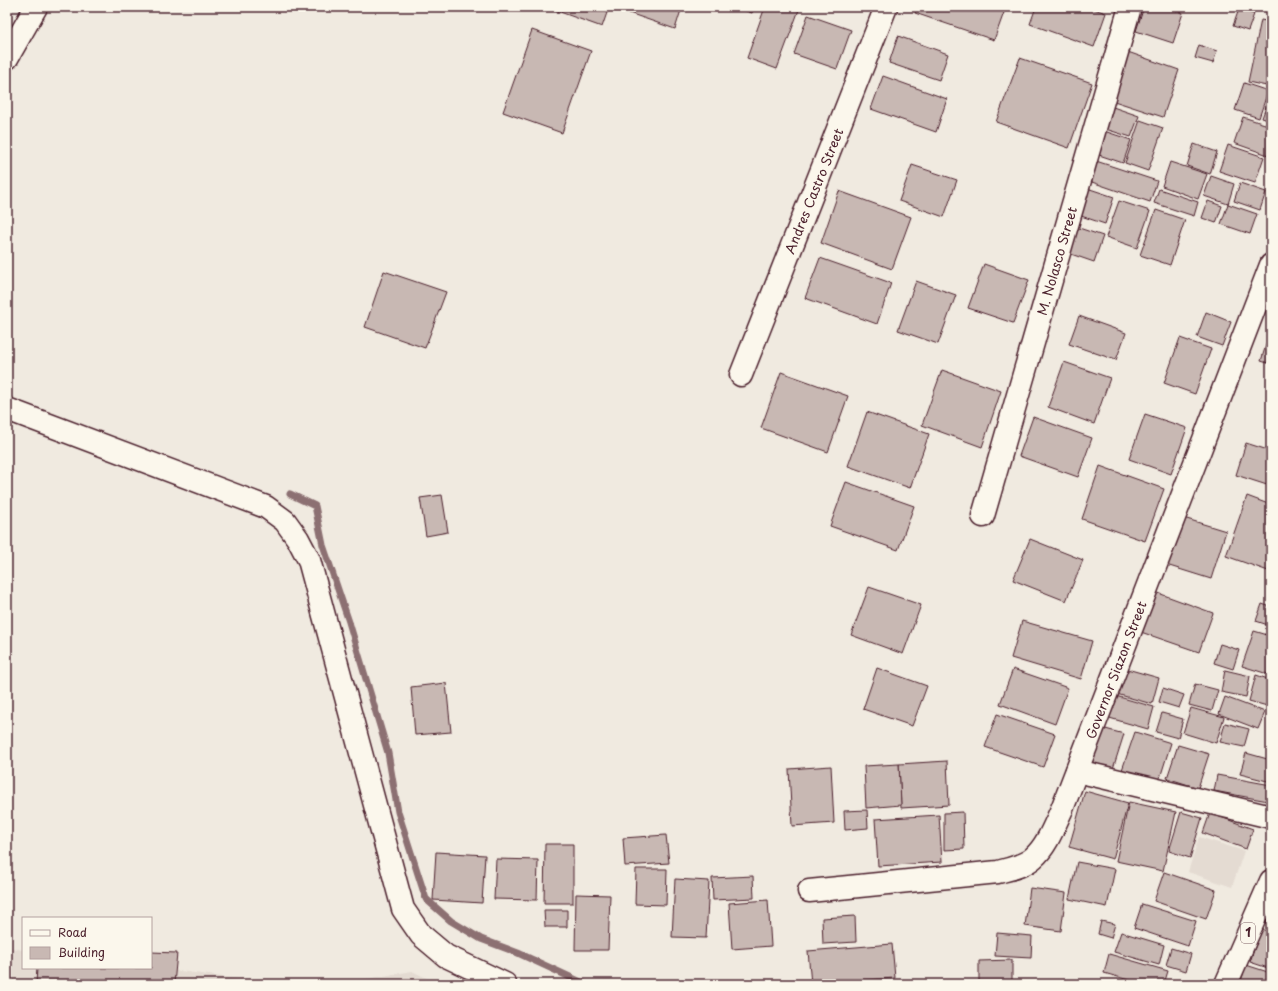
<svg xmlns="http://www.w3.org/2000/svg" width="1278" height="991" font-family="'Playpen Sans',sans-serif">
<style>
.built{fill:#e4dbd2}
.lines{fill:none;stroke-linecap:round;stroke-linejoin:round}
.stream{stroke:#8c6f72;stroke-width:7}
.building{fill:#c8b8b3;stroke:#4a1f2b}
.minor-casing{stroke:#4a1f2b;stroke-width:25}
.highway-casing{stroke:#4a1f2b;stroke-width:25}
.minor{stroke:#fbf7ec;stroke-width:22}
.highway{stroke:#fbf7ec;stroke-width:22}
.labels{text-anchor:middle;stroke-width:3.5;stroke-linejoin:round;paint-order:stroke}
.shield{fill:#fbf7ec;stroke:#7f6065;stroke-width:1}
.shield-label{font-size:12px;font-weight:bold;fill:#4a1f2b}
.street-label{font-size:13px;fill:#4a1f2b;stroke:#fbf7ec}
</style>
<rect width="100%" height="100%" fill="#f0eae0"/>
<filter id="ink" filterUnits="userSpaceOnUse"><feTurbulence type="fractalNoise" baseFrequency=".025" numOctaves="2"/><feDisplacementMap in="SourceGraphic" scale="8" xChannelSelector="R" yChannelSelector="G"/><feConvolveMatrix kernelMatrix="1 2 1 2 8 2 1 2 1" color-interpolation-filters="sRGB"/></filter>
<g filter="url(#ink)">
<!-- built -->
<g class="built">
<path d="M1199,837L1244,851L1232,887L1188,872Z"/>
<path d="M7,947L23,950V968L151,967L273,984H7Z"/>
<path d="M412,971L439,984H338Z"/>
</g>
<g class="lines">
<!-- stream -->
<path class="stream" d="M290,494L315,506L323,545L349,622L388,753L398,812L426,899L451,921L481,939L518,953L585,984"/>
</g>
<!-- building -->
<g class="building">
<path d="M546,7H609L602,27Z"/>
<path d="M631,7H682L675,29L629,13Z"/>
<path d="M735,7H754L752,13Z"/>
<path d="M765,7H800L777,69L747,58Z"/>
<path d="M917,7H1006L994,40L915,13Z"/>
<path d="M1036,7H1088L1106,13L1094,47L1030,24Z"/>
<path d="M1144,7H1165L1183,13L1173,43L1136,31Z"/>
<path d="M1239,9L1254,14L1248,31L1233,26Z"/>
<path d="M808,15L851,30L837,69L794,54Z"/>
<path d="M1261,20L1271,22V87L1248,82Z"/>
<path d="M532,30L591,51L562,133L503,112Z"/>
<path d="M898,36L948,54L939,80L889,63Z"/>
<path d="M1199,45L1217,51L1213,63L1195,58Z"/>
<path d="M1125,51L1179,70L1163,117L1108,99Z"/>
<path d="M1020,58L1092,83L1069,148L996,122Z"/>
<path d="M883,76L947,99L936,132L871,109Z"/>
<path d="M1244,83L1268,91L1259,118L1235,110Z"/>
<path d="M1271,93V121L1262,118Z"/>
<path d="M1107,105L1139,116L1131,137L1099,127Z"/>
<path d="M1243,117L1271,126V156L1234,143Z"/>
<path d="M1140,120L1163,128L1148,171L1125,163Z"/>
<path d="M1098,129L1131,140L1123,163L1090,152Z"/>
<path d="M1194,144L1217,152L1210,174L1187,166Z"/>
<path d="M1228,145L1264,157L1255,183L1219,171Z"/>
<path d="M1093,160L1157,181L1150,202L1086,180Z"/>
<path d="M1170,162L1207,174L1198,199L1162,186Z"/>
<path d="M912,165L957,180L944,217L899,201Z"/>
<path d="M1211,176L1234,184L1228,204L1204,196Z"/>
<path d="M1240,183L1266,192L1260,210L1234,201Z"/>
<path d="M1081,186L1114,197L1105,224L1072,213Z"/>
<path d="M1159,189L1198,202L1194,216L1154,203Z"/>
<path d="M839,191L911,217L892,269L821,243Z"/>
<path d="M1119,201L1150,211L1137,248L1106,237Z"/>
<path d="M1208,201L1222,206L1216,223L1202,218Z"/>
<path d="M1228,204L1257,214L1250,234L1221,224Z"/>
<path d="M1156,210L1185,220L1170,265L1140,255Z"/>
<path d="M1073,226L1103,236L1094,262L1065,252Z"/>
<path d="M820,258L891,283L877,324L805,298Z"/>
<path d="M984,264L1029,280L1013,323L968,308Z"/>
<path d="M384,271L446,292L425,348L365,327Z"/>
<path d="M916,281L956,295L938,344L898,330Z"/>
<path d="M1206,312L1231,322L1222,346L1197,337Z"/>
<path d="M1079,316L1126,333L1116,360L1069,344Z"/>
<path d="M1270,332L1271,333V364L1261,361Z"/>
<path d="M1180,338L1211,349L1195,394L1164,383Z"/>
<path d="M1064,362L1110,378L1094,424L1048,407Z"/>
<path d="M942,370L1001,391L982,447L922,425Z"/>
<path d="M781,372L848,396L828,452L761,428Z"/>
<path d="M867,412L929,434L910,488L848,466Z"/>
<path d="M1145,414L1187,428L1171,474L1129,459Z"/>
<path d="M1033,417L1092,438L1078,477L1019,456Z"/>
<path d="M1246,443L1271,451L1270,486L1236,475Z"/>
<path d="M1100,466L1164,489L1145,541L1082,519Z"/>
<path d="M846,482L914,506L898,550L830,526Z"/>
<path d="M442,495L448,532L426,536L420,498Z"/>
<path d="M1247,496L1271,505V572L1226,556Z"/>
<path d="M1177,516L1226,531L1211,579L1163,564Z"/>
<path d="M1030,539L1083,560L1066,601L1013,580Z"/>
<path d="M869,587L921,605L903,654L851,635Z"/>
<path d="M1150,590L1213,613L1199,652L1135,630Z"/>
<path d="M1262,604L1271,607V626L1256,621Z"/>
<path d="M1022,621L1092,641L1081,679L1011,658Z"/>
<path d="M1254,631L1271,636V675L1242,666Z"/>
<path d="M1220,644L1239,650L1233,669L1214,663Z"/>
<path d="M1120,667L1159,678L1152,704L1113,693Z"/>
<path d="M877,668L927,686L912,726L863,709Z"/>
<path d="M1013,669L1068,688L1055,724L1000,704Z"/>
<path d="M1225,670L1250,676L1246,697L1221,692Z"/>
<path d="M1256,675L1271,680V707L1249,701Z"/>
<path d="M446,683L451,732L415,735L411,687Z"/>
<path d="M1195,684L1218,690L1212,711L1189,705Z"/>
<path d="M1163,688L1184,695L1179,708L1159,702Z"/>
<path d="M1112,695L1154,707L1148,729L1106,717Z"/>
<path d="M1225,697L1265,712L1258,729L1219,714Z"/>
<path d="M1191,708L1224,717L1216,743L1183,733Z"/>
<path d="M1162,713L1183,719L1178,738L1156,732Z"/>
<path d="M997,714L1055,734L1043,767L985,747Z"/>
<path d="M1225,723L1249,729L1244,747L1220,742Z"/>
<path d="M1098,727L1124,734L1111,775L1086,767Z"/>
<path d="M1135,732L1171,743L1159,781L1122,770Z"/>
<path d="M1178,745L1209,754L1198,788L1167,778Z"/>
<path d="M1246,753L1271,760V782L1240,774Z"/>
<path d="M947,761L949,805L901,808L899,764Z"/>
<path d="M899,764L901,805L866,808L864,766Z"/>
<path d="M831,766L834,823L792,826L789,769Z"/>
<path d="M1217,775L1271,785L1268,801L1214,791Z"/>
<path d="M1085,791L1128,803L1113,859L1069,847Z"/>
<path d="M1129,802L1176,812L1163,871L1116,861Z"/>
<path d="M867,810L868,828L845,830L844,811Z"/>
<path d="M963,812L964,849L944,850V813Z"/>
<path d="M1181,812L1202,818L1190,858L1169,851Z"/>
<path d="M1210,813L1253,829L1246,849L1203,833Z"/>
<path d="M939,815L942,862L878,866L875,819Z"/>
<path d="M666,835L669,863L625,866L623,838Z"/>
<path d="M545,844H573V903H544Z"/>
<path d="M436,852L485,855L482,903L433,900Z"/>
<path d="M496,859L538,860L537,900L494,899Z"/>
<path d="M1077,862L1115,869L1107,907L1069,899Z"/>
<path d="M636,869H667L666,905L635,904Z"/>
<path d="M1164,872L1216,890L1206,919L1154,901Z"/>
<path d="M753,876L754,898L713,900L712,878Z"/>
<path d="M675,879L709,881L706,938L672,937Z"/>
<path d="M1030,888L1066,893L1061,931L1025,926Z"/>
<path d="M576,894L610,895L608,950H575Z"/>
<path d="M768,900L771,946L732,949L729,903Z"/>
<path d="M1142,904L1196,921L1188,946L1134,928Z"/>
<path d="M1271,909V925L1266,923Z"/>
<path d="M544,910H567V927H545Z"/>
<path d="M855,916L856,942L823,944L822,918Z"/>
<path d="M1101,921L1115,924L1111,938L1098,934Z"/>
<path d="M1261,929L1271,932V969L1250,962Z"/>
<path d="M1121,932L1164,945L1159,965L1114,952Z"/>
<path d="M997,933L1032,936L1031,958L995,956Z"/>
<path d="M892,944L895,978L811,984L808,951Z"/>
<path d="M1171,948L1191,954L1186,971L1166,965Z"/>
<path d="M151,952L177,953L174,984H36L37,968H151Z"/>
<path d="M1109,954L1168,971L1164,984H1143L1104,973Z"/>
<path d="M1012,960V984H979V961Z"/>
<path d="M1246,965L1271,973V984H1240Z"/>
</g>
<g class="lines">
<!-- minor casing -->
<g class="minor-casing">
<g id="minor">
<path d="M7,58L36,7"/>
<path d="M741,375L886,7"/>
<path d="M7,409L266,507L285,521L298,539L309,560L403,909L421,935L446,956L505,984"/>
<path d="M983,516L1130,7"/>
<path d="M1077,771L1271,817"/>
<path d="M809,891L998,872C1009,869 1024,866 1033,858C1047,846 1054,826 1062,809L1271,265"/>
</g>
</g>
<!-- highway casing -->
<g class="highway-casing">
<path id="highway" d="M1226,984L1271,881"/>
</g>
<!-- minor -->
<use href="#minor" class="minor"/>
<!-- highway -->
<use href="#highway" class="highway"/>
</g>
</g>
<g class="labels">
<!-- shield labels -->
<rect class="shield" x="1241" y="923" width="14" height="20" rx="3"/>
<g class="shield-label">
<text x="1248" y="937">1</text>
</g>
<!-- street labels -->
<g class="street-label">
<text transform="translate(814 191) rotate(-68)" y="5">Andres Castro Street</text>
<text transform="translate(1057 261) rotate(-74)" y="5">M. Nolasco Street</text>
<text transform="translate(1116 670) rotate(-69)" y="5">Governor Siazon Street</text>
</g>
</g>
<!-- margin -->
<rect width="1278" height="991" fill="none" stroke="#fbf7ec" stroke-width="24"/>
<rect x="12" y="12" width="1254" height="967" fill="none" stroke="#4a1f2b" stroke-width="1.5" filter="url(#ink)"/>
<!-- legend -->
<rect x="22" y="917" width="130" height="52" fill="#fbf7ec" stroke="#b4a19f"/>
<rect x="30" y="930" width="20" height="6" fill="#fbf7ec" stroke="#b4a19f"/>
<text x="58" y="937" font-size="12" fill="#4a1f2b">Road</text>
<rect x="30" y="947" width="20" height="12" fill="#c8b8b3" stroke="#b4a19f"/>
<text x="58" y="957" font-size="12" fill="#4a1f2b">Building</text>
</svg>
